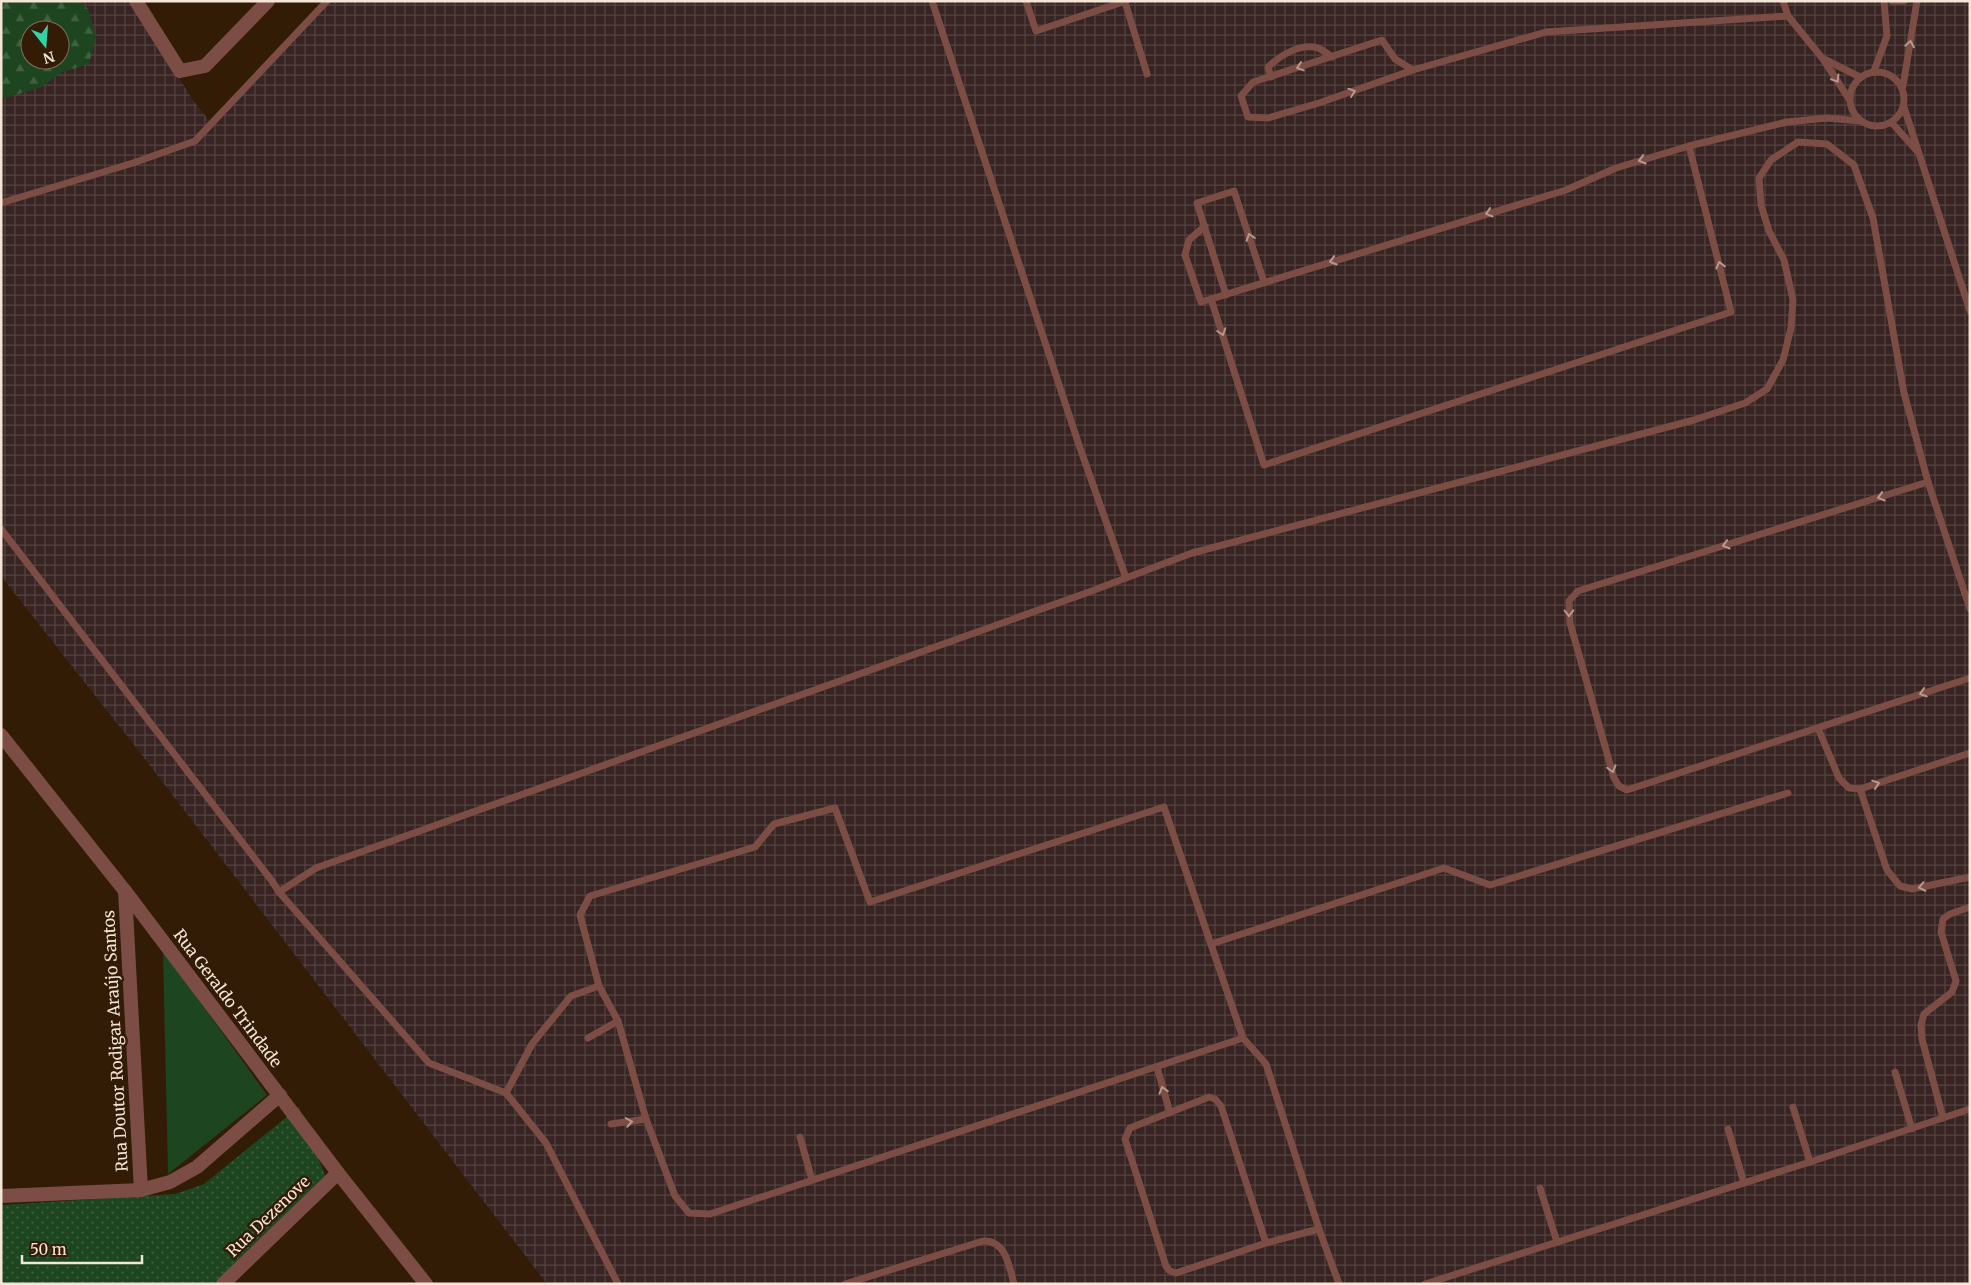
<svg xmlns="http://www.w3.org/2000/svg" width="1971" height="1285" font-family="Merriweather,serif">
<style>
.industrial{fill:url(#industrial-grid);fill-rule:evenodd}
.green{fill:#1d4620}
.forest{fill:url(#forest-firs);fill-rule:evenodd}
.park{fill:url(#park-dots)}
.lines{fill:none;stroke-linecap:round;stroke-linejoin:round}
.lane{stroke:#7b4d45;stroke-width:7}
.street{stroke:#7b4d45;stroke-width:14}
.oneway{stroke:#b8998e}
.labels{text-anchor:middle;stroke-width:5;stroke-linejoin:round;paint-order:stroke}
.street-label{font-size:16px;fill:#f5e5d7;stroke:#331c06}
</style>
<defs>
<pattern id="industrial-grid" width="8" height="8" patternUnits="userSpaceOnUse" patternTransform="scale(1.25)"><rect width="8" height="8" fill="#372423"/><path d="M0 4h8M4 0v8" fill="none" stroke="#554442"/></pattern>
<pattern id="forest-firs" width="22" height="20" patternUnits="userSpaceOnUse" patternTransform="scale(1.25)"><rect width="22" height="20" fill="#1d4620"/><path d="M5 1l3.5 6h-7zM16 11l3.5 6h-7z" fill="#3e6140"/></pattern>
<pattern id="park-dots" width="8" height="8" patternUnits="userSpaceOnUse" patternTransform="scale(1.25)"><rect width="8" height="8" fill="#1d4620"/><path d="M2 2h.1M6 6h.1" fill="none" stroke="#3e6140" stroke-width="1.8" stroke-linecap="round"/></pattern>
</defs>
<rect width="100%" height="100%" fill="#331c06"/>
<!-- industrial -->
<path class="industrial" d="M1,1H132L192,99L211,123L322,1H1970V1284H547L138,750L1,576ZM30,30H60V60H30Z"/>
<!-- green -->
<path class="green" d="M163,950L267,1095L168,1174Z"/>
<!-- forest -->
<path class="forest" d="M1,1H80L88,9L96,37L89,64L62,72L42,87L5,98L1,97ZM30,30H60V60H30Z"/>
<!-- park -->
<path class="park" d="M299,1107L326,1178L217,1284H1V1205L175,1194L204,1184Z"/>
<g class="lines">
<!-- lane -->
<g class="lane">
<path d="M932,1L1080,448L1126,578"/>
<path d="M1026,1L1036,31L1126,1"/>
<path d="M1783,1L1788,16L1823,59L1849,99"/>
<path d="M1892,1H1904"/>
<path d="M1125,2L1147,74"/>
<path d="M1824,59L1860,77"/>
<path d="M1413,70L1395,59L1382,40L1253,82L1241,96L1248,117L1268,118L1319,103L1413,70L1546,32L1788,16"/>
<path d="M1874,71L1887,36L1884,1"/>
<circle cx="1877" cy="99" r="27"/>
<path d="M1271,77L1268,67C1281,55 1300,43 1318,48C1323,50 1328,54 1332,57"/>
<path d="M1903,86L1917,1"/>
<path d="M1904,107L1970,311"/>
<path d="M1892,123L1917,151"/>
<path d="M1689,146L1731,312L1264,465L1211,299L1566,190L1616,168L1689,146L1787,122L1827,118L1860,121"/>
<path d="M1,203L133,163L195,141L327,1"/>
<path d="M1205,226L1189,240L1185,255L1201,302L1211,299"/>
<path d="M1226,295L1197,203L1234,191L1264,282"/>
<path d="M1928,482L1578,591L1569,601L1570,623L1614,778L1619,786L1627,790L1970,678"/>
<path d="M1,529L272,881L279,892L429,1063L506,1093L546,1143L618,1284"/>
<path d="M1818,728L1839,778L1849,788L1860,789L1970,753"/>
<path d="M1860,789L1887,870L1900,886L1912,889L1970,877"/>
<path d="M1164,807L1243,1038L710,1214L689,1213L675,1196L646,1119L618,1021L599,986L580,915L590,896L755,847L774,824L835,808L870,902Z"/>
<path d="M279,892L316,868L1089,592L1192,553L1694,420L1745,403L1767,389L1783,360L1791,328L1793,300L1784,260L1769,231L1761,205L1759,178L1771,160L1798,142L1827,144L1854,165L1873,218L1904,393L1928,482L1970,609"/>
<path d="M1211,944L1444,868L1490,885L1788,793"/>
<path d="M588,1038L618,1021"/>
<path d="M1243,1038L1266,1064L1319,1229L1339,1284"/>
<path d="M1157,1067L1170,1113"/>
<path d="M1895,1072L1912,1129"/>
<path d="M506,1093L532,1044L571,996L599,986"/>
<path d="M1793,1107L1810,1162"/>
<path d="M1943,1118L1922,1039L1921,1025L1924,1014L1952,992L1956,981L1941,932L1943,919L1950,914L1970,907"/>
<path d="M611,1124L646,1119"/>
<path d="M1728,1129L1744,1183"/>
<path d="M800,1137L812,1180"/>
<path d="M1540,1188L1557,1242"/>
<path d="M1266,1243L1221,1106L1215,1099L1209,1097L1130,1128L1125,1139L1166,1266L1170,1271L1176,1273L1266,1243L1319,1229"/>
<path d="M845,1284L983,1241C1006,1240 1009,1266 1014,1284"/>
<path d="M1425,1284L1810,1162L1970,1109"/>
</g>
<!-- street -->
<g class="street">
<path d="M136,1L180,71L205,66L268,1"/>
<path d="M1,735L125,891L338,1173L426,1284"/>
<path d="M125,891L141,1190"/>
<path d="M1,1196L141,1190L170,1182L197,1167L280,1095"/>
<path d="M223,1284L338,1173"/>
</g>
</g>
<!-- one-way arrows -->
<defs><path id="oneway-chevron" d="M-2-3.5L2.5 0L-2 3.5" fill="none" stroke-width="1.6" stroke-linecap="round" stroke-linejoin="round" transform="scale(1.25)"/></defs>
<g class="oneway">
<use href="#oneway-chevron" transform="translate(1910 44) rotate(-80)"/>
<use href="#oneway-chevron" transform="translate(1300 67) rotate(162)"/>
<use href="#oneway-chevron" transform="translate(1836 79) rotate(58)"/>
<use href="#oneway-chevron" transform="translate(1352 92) rotate(-19)"/>
<use href="#oneway-chevron" transform="translate(1642 160) rotate(163)"/>
<use href="#oneway-chevron" transform="translate(1489 213) rotate(163)"/>
<use href="#oneway-chevron" transform="translate(1250 237) rotate(-108)"/>
<use href="#oneway-chevron" transform="translate(1333 261) rotate(163)"/>
<use href="#oneway-chevron" transform="translate(1720 265) rotate(-104)"/>
<use href="#oneway-chevron" transform="translate(1222 332) rotate(72)"/>
<use href="#oneway-chevron" transform="translate(1881 497) rotate(163)"/>
<use href="#oneway-chevron" transform="translate(1726 545) rotate(163)"/>
<use href="#oneway-chevron" transform="translate(1569 613) rotate(89)"/>
<use href="#oneway-chevron" transform="translate(1923 693) rotate(162)"/>
<use href="#oneway-chevron" transform="translate(1612 769) rotate(74)"/>
<use href="#oneway-chevron" transform="translate(1876 784) rotate(-18)"/>
<use href="#oneway-chevron" transform="translate(1922 887) rotate(168)"/>
<use href="#oneway-chevron" transform="translate(1163 1090) rotate(-106)"/>
<use href="#oneway-chevron" transform="translate(629 1122) rotate(-9)"/>
</g>
<g class="labels">
<!-- street labels -->
<g class="street-label">
<text transform="translate(228 998) rotate(53)" y="6">Rua Geraldo Trindade</text>
<text transform="translate(115 1041) rotate(-93)" y="6">Rua Doutor Rodigar Araújo Santos</text>
<text transform="translate(268 1216) rotate(-44)" y="6">Rua Dezenove</text>
</g>
</g>
<!-- border -->
<rect width="1971" height="1285" fill="none" stroke="#f5e5d7" stroke-width="5"/>
<!-- north arrow -->
<g transform="translate(45 45) rotate(163)"><circle r="24" fill="#331c06" stroke="#816c5a"/>
<path d="M0-4L9 19L0 12L-9 19Z" fill="#31d4a9"/>
<text y="-8" font-size="14" font-weight="bold" text-anchor="middle" fill="#f5e5d7">N</text>
</g>
<!-- scale -->
<path d="M22 1255v8h120v-8" fill="none" stroke="#f5e5d7" stroke-width="2.5"/>
<text x="30" y="1255" font-size="15" fill="#f5e5d7" stroke="#331c06" stroke-width="4" paint-order="stroke">50 m</text>
</svg>
